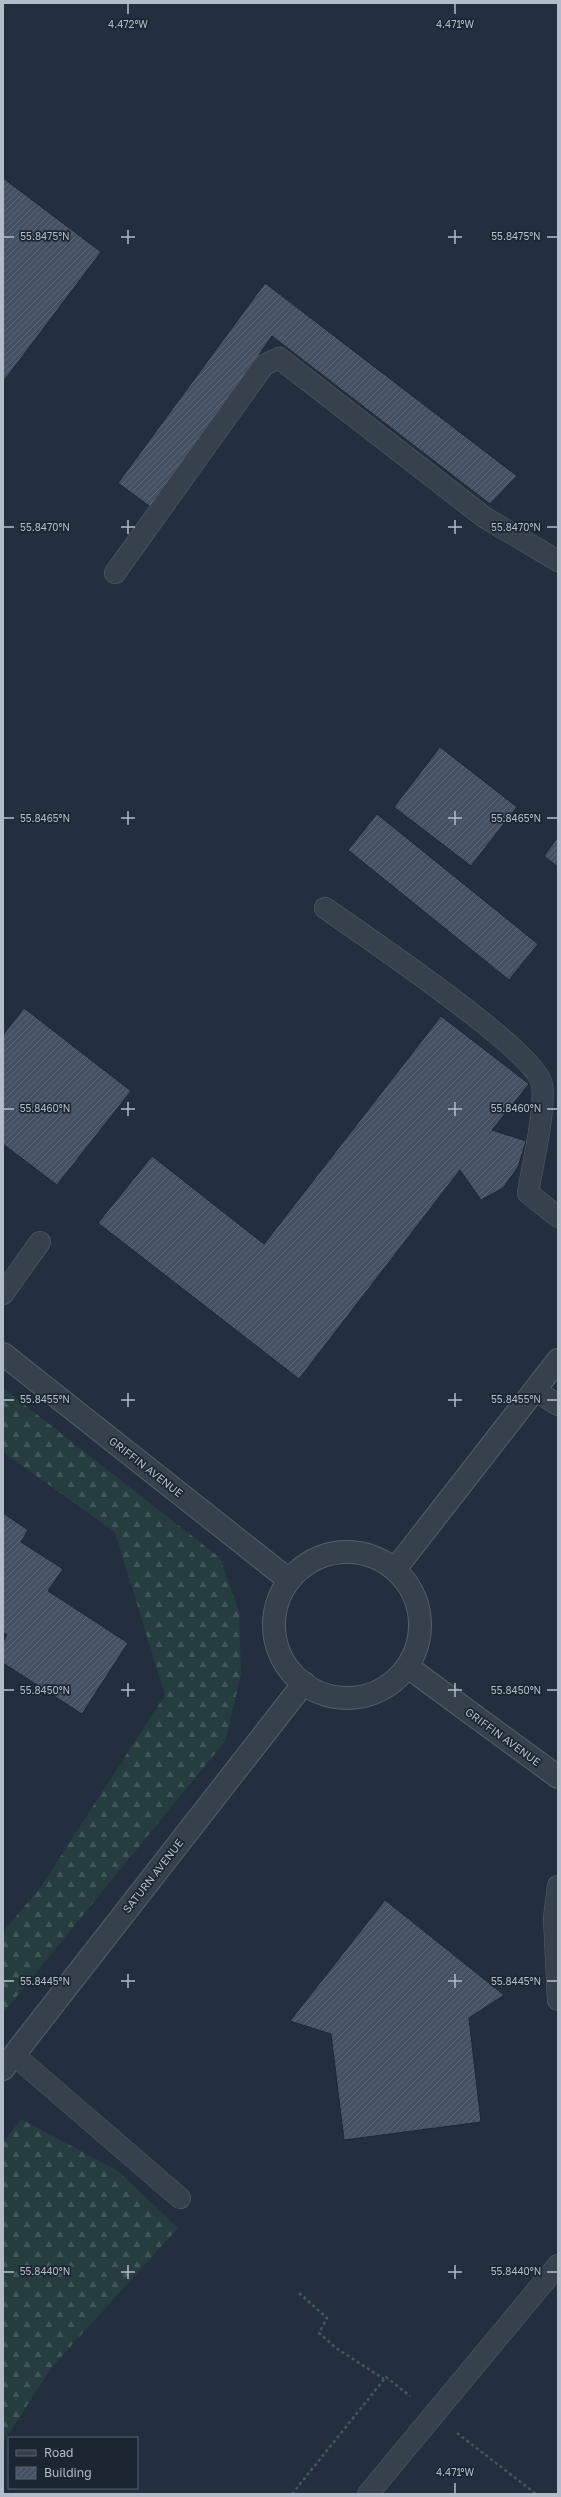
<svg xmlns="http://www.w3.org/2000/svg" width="561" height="2497" font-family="'Golos Text',sans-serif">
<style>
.forest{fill:url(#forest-firs)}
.building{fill:url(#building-hatch);stroke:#1e2835}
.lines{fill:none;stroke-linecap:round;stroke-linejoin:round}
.lane-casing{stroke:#555f6c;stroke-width:22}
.street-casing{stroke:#555f6c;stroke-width:24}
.path{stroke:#435a5c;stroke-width:2.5;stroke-dasharray:3 3;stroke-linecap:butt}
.lane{stroke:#37414e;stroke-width:21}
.street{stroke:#37414e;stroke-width:22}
.ticks{fill:none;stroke:#b3bcc9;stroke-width:1.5}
.labels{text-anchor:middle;stroke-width:3.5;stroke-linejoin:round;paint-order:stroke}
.street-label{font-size:11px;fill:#b3bcc9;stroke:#1c2633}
.ticks-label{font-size:10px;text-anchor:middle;fill:#b3bcc9;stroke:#1c2633;stroke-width:3.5;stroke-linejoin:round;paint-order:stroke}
</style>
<defs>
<pattern id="forest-firs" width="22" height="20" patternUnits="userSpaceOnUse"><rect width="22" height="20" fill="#253d3f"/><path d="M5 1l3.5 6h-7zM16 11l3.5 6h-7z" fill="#425759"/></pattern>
<pattern id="building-hatch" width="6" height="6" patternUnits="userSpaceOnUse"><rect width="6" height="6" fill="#445162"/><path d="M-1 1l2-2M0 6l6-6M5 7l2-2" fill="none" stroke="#5d6877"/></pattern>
</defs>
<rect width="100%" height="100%" fill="#232f3e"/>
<!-- forest -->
<g class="forest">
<path d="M3,1388L220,1558L239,1611L241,1673L226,1740L3,2013V1932L40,1888L165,1695L115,1532L3,1452Z"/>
<path d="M21,2119L118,2171L178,2228L51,2368L3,2443V2143Z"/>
</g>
<!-- building -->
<g class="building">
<path d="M3,178L101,252L3,382Z"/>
<path d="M265,283L517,476L490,504L272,336L152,508L118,483Z"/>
<path d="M440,747L517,807L471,866L394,807Z"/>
<path d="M377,814L538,944L509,980L348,850Z"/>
<path d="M558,837V867L544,856Z"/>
<path d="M24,1008L131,1091L57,1185L3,1144V1035Z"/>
<path d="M441,1016L529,1084L492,1130L526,1141L518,1167L503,1188L481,1200L460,1170L299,1379L98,1223L152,1156L264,1244Z"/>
<path d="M3,1513L28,1530L21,1542L63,1569L48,1591L128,1643L82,1714L3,1663V1642L7,1635L3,1632Z"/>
<path d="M385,1900L504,1995L469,2018L481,2122L344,2140L331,2034L290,2021Z"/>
</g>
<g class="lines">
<!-- lane casing -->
<g class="lane-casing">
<g id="lane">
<path d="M115,573L264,365L279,358L484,517L558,561"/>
<path d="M325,908C360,933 537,1051 542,1085C546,1109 532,1167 528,1193L558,1217"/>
<path d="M3,1294L40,1242"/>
<path d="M535,1390L558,1405"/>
<path d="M558,1886L554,1918L558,2000"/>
<path d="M14,2055L180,2198"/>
<path d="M368,2494L558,2265"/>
</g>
</g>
<!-- street casing -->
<g class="street-casing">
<g id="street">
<path d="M3,1354L289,1580"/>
<circle cx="347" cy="1625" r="73"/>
<path d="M396,1568L558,1360"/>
<path d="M408,1667L558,1777"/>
<path d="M3,2069L304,1683"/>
</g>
</g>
<!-- path -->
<g class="path">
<path d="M299,2293L327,2318L319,2333L336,2348L384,2379"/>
<path d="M457,2433L536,2494"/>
<path d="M292,2494L386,2377L410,2396"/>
</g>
<!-- lane -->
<use href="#lane" class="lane"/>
<!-- street -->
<use href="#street" class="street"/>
</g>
<!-- ticks -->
<path class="ticks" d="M128,4V14M455,4V14M128,230V244M455,230V244M4,237H14M121,237H135M448,237H462M547,237H557M128,520V534M455,520V534M4,527H14M121,527H135M448,527H462M547,527H557M128,811V825M455,811V825M4,818H14M121,818H135M448,818H462M547,818H557M128,1102V1116M455,1102V1116M4,1109H14M121,1109H135M448,1109H462M547,1109H557M128,1393V1407M455,1393V1407M4,1400H14M121,1400H135M448,1400H462M547,1400H557M128,1683V1697M455,1683V1697M4,1690H14M121,1690H135M448,1690H462M547,1690H557M128,1974V1988M455,1974V1988M4,1981H14M121,1981H135M448,1981H462M547,1981H557M128,2265V2279M455,2265V2279M4,2272H14M121,2272H135M448,2272H462M547,2272H557M455,2483V2493"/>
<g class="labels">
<!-- street labels -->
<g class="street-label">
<text transform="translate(146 1467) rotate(38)" y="4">GRIFFIN AVENUE</text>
<text transform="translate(503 1737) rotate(36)" y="4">GRIFFIN AVENUE</text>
<text transform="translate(153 1876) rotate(-52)" y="4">SATURN AVENUE</text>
</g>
</g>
<g class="ticks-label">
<text x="128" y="28">4.472°W</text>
<text x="455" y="28">4.471°W</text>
<text x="45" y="240">55.8475°N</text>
<text x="516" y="240">55.8475°N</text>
<text x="45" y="531">55.8470°N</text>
<text x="516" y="531">55.8470°N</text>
<text x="45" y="822">55.8465°N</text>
<text x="516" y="822">55.8465°N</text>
<text x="45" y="1112">55.8460°N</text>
<text x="516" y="1112">55.8460°N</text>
<text x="45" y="1403">55.8455°N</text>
<text x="516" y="1403">55.8455°N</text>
<text x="45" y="1694">55.8450°N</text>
<text x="516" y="1694">55.8450°N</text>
<text x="45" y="1985">55.8445°N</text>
<text x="516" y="1985">55.8445°N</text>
<text x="45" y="2275">55.8440°N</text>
<text x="516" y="2275">55.8440°N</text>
<text x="455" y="2476">4.471°W</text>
</g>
<!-- border -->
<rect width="561" height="2497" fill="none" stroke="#b3bcc9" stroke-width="8"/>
<!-- legend -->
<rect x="8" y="2437" width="130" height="52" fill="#1c2633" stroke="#58626f"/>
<rect x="16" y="2450" width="20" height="6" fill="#37414e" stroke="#58626f"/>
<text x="44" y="2457" font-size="12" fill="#b3bcc9">Road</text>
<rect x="16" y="2467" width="20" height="12" fill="url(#building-hatch)" stroke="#58626f"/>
<text x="44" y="2477" font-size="12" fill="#b3bcc9">Building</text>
</svg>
